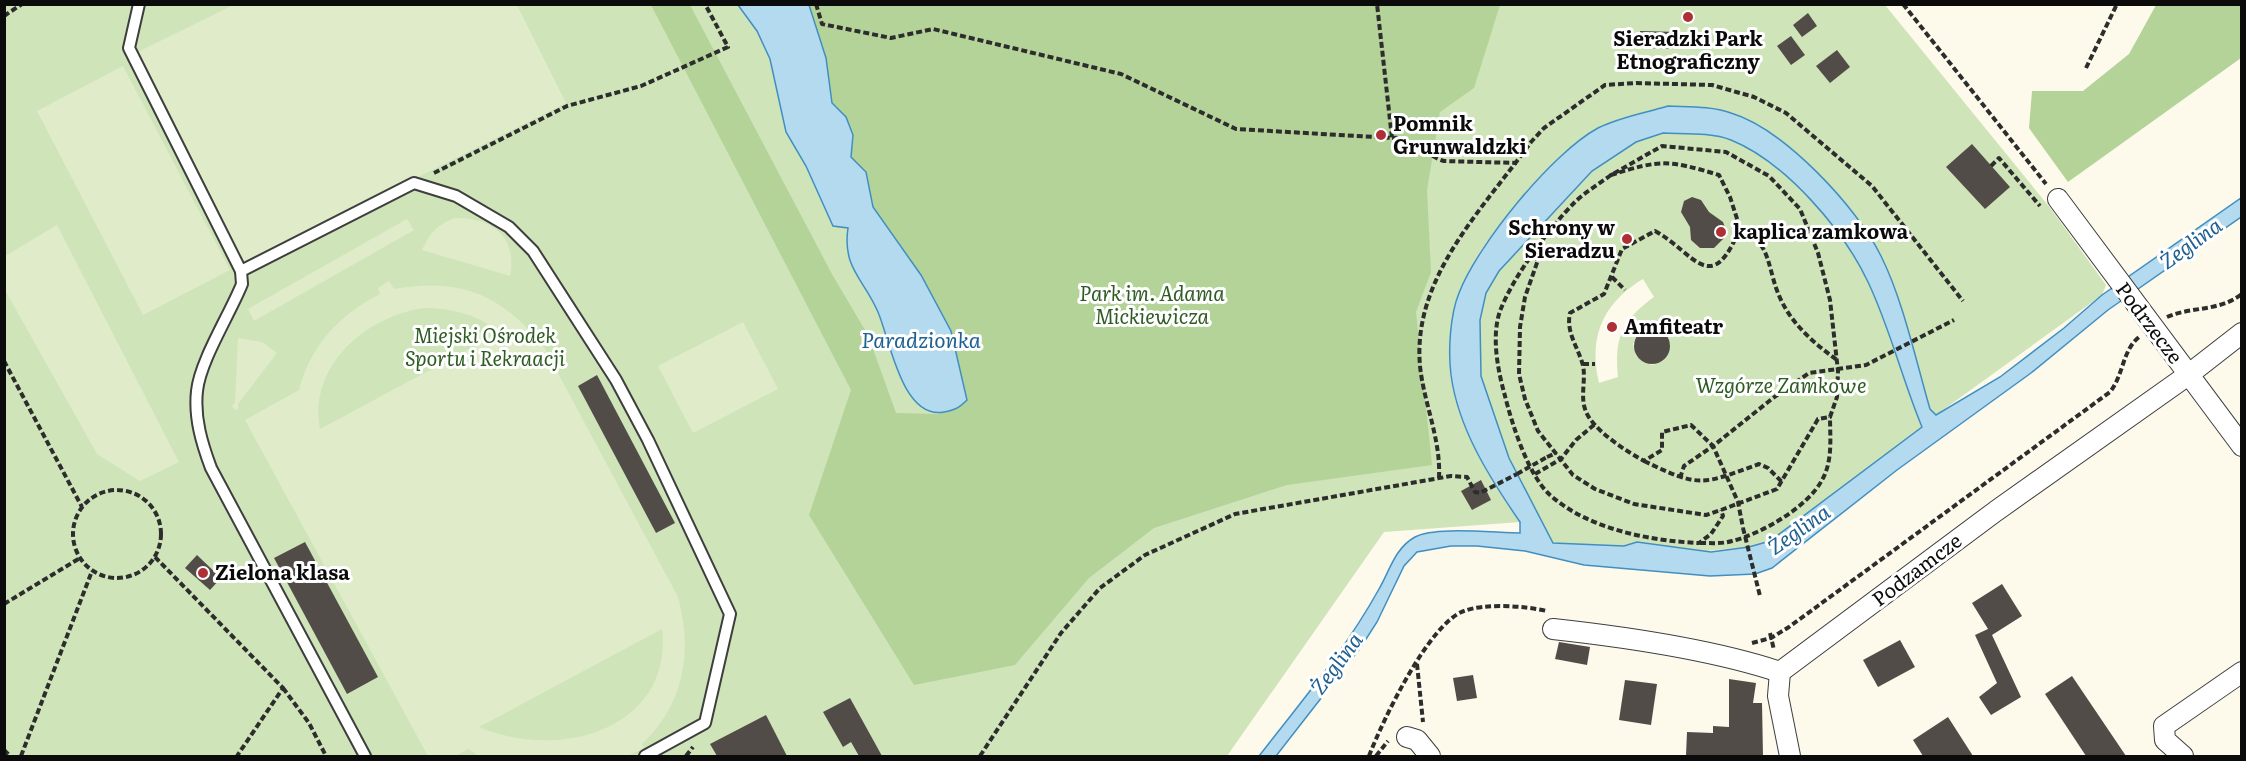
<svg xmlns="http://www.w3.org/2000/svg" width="2246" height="761" font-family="Literata,serif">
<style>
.green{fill:#cfe4b8;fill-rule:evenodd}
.forest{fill:#b4d399}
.pitch{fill:#e0ecc9;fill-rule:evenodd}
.water{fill:#b4daf0;stroke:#418fc1;stroke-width:1.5;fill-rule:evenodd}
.building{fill:#524c48}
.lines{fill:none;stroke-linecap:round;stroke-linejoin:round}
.service-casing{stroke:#3e3e3e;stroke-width:14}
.minor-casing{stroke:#3e3e3e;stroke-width:22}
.path{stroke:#2d2d2d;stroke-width:4;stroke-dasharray:6 3;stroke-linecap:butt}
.service{stroke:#fff;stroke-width:10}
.minor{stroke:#fff;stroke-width:20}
.path-bridge{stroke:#2d2d2d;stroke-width:4;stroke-dasharray:6 3;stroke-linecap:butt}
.poi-dot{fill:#ae3037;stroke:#fff;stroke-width:2}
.labels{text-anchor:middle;stroke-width:6;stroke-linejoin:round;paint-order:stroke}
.poi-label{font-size:20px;font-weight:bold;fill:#0b0b0b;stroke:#fff;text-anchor:start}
.park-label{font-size:20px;font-style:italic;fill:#2e5c22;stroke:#fff}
.street-label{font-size:20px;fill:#0b0b0b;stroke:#fff}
.water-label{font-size:21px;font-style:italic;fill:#206191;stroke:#fff}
</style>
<rect width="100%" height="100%" fill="#fdf9eb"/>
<!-- green -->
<g class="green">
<path d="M4,5H1885L2051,209L2106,285L2102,295L1936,415L1930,409C1922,381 1913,353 1905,325C1898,301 1892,277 1881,255C1872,238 1859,223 1847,207C1794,138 1731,89 1640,114C1626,118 1611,121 1599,128C1580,139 1548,175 1531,192C1479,240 1444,299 1450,372C1455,424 1490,479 1520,522L1384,532L1227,756H5Z"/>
<path d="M1663,133C1684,134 1711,132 1731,140C1785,162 1843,229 1868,282C1890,328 1902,380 1922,427L1770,541L1749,547L1706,551L1637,542L1625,546L1553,543L1509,458L1481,376L1480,320L1486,293L1499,271L1592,171L1635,142ZM1643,279L1654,297C1622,320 1614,338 1618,377L1599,383C1588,337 1603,303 1643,279ZM1655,328L1665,333L1670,345L1663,361L1652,365L1636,356L1633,344L1638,333Z"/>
</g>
<!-- forest -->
<g class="forest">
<path d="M651,5H690L833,276L868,335L896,413L937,414L958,409L931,293L873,207L866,172L851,158L853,135L846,117L832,103L826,58L809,5H1500L1474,88L1440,112L1427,190L1431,272L1416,312L1432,465L1287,485L1154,528L1089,578L1015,665L914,685L809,515L851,390Z"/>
<path d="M2156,5H2241V58L2068,182L2029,128L2032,91H2083L2129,54Z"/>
</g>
<!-- pitch -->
<g class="pitch">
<path d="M233,5H517L566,103L244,264L138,52Z"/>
<path d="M123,66L230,270L143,315L37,111Z"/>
<path d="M455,218C492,217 518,238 510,276L422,250C430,232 437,225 455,218Z"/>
<path d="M407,219L414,230L254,321L248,309Z"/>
<path d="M57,225L179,462L140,481L97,454L5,290V256Z"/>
<path d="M389,281L394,289C461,277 503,295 545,349L678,597C693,651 684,705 642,744L644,748L627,756H479L468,749L455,756H428L245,420L299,390C311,345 339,315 380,294L378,288ZM424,308C450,308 479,314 499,333L320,429C308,365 367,316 424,308ZM662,629C673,730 558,761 479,727Z"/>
<path d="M743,322L778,389L693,433L658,366Z"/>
<path d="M238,338L262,342L277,353L238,404V409L235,410L232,406L235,403Z"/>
</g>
<!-- water -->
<g class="water">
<path d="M738,5H809L826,58L832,103L846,117L853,135L851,157L866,172L873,207L921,275L951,331L967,400C959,408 955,410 944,412C902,420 890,340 878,312C864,279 842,268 848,228L833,226L806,166L786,132L770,59L757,31Z"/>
<path d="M1668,106C1689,107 1711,106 1731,113C1784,129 1857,207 1881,256C1903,300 1916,361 1930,409L1936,415L2000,377L2064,328L2102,295L2241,198V217L2108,310L2031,373L1897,470L1772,568L1755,574L1710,576L1584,565L1525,551L1477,546H1451L1417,552L1404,566L1377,622L1361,647L1276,756H1259C1301,702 1346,649 1379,589C1390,570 1395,548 1415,537C1434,526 1496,533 1520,533V522C1489,477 1458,428 1451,375C1448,351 1450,315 1459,293C1478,244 1552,153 1598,128C1620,117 1645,113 1668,106ZM1663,133C1684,134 1711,132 1731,140C1785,162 1843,229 1868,282C1890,328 1902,379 1922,427L1770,541L1749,547L1711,552L1637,542L1624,546L1553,543L1509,458L1481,376L1480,320L1486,293L1499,271L1592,171L1636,142Z"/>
</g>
<!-- building -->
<g class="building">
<path d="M1808,13L1817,26L1802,37L1793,25Z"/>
<path d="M1640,31L1678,32V49L1640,48Z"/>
<path d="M1791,36L1805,55L1791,65L1777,46Z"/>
<path d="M1837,50L1850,67L1830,83L1816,66Z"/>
<path d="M1972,144L2010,187L1985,209L1946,167Z"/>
<path d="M1692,197L1701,200L1709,212L1723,222L1726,230L1724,238L1714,248H1700L1691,240L1690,227L1681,212L1684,201Z"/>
<circle cx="1652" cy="346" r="18"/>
<path d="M597,375L675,523L656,533L578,386Z"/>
<path d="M1481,480L1491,500L1472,510L1461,491Z"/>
<path d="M305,542L378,677L347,694L274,558Z"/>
<path d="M197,555L221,578L210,590L185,568Z"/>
<path d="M2002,584L2022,616L1992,635L2021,697L1991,715L1979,697L1997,683L1975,635L1988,629L1972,603Z"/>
<path d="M1900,640L1915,667L1878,687L1863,660Z"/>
<path d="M1559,642L1590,647L1587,665L1555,659Z"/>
<path d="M1473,675L1477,698L1457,701L1453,678Z"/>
<path d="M2072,676L2126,756H2086L2045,694Z"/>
<path d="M1729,679L1756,683L1753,703H1762L1763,756L1686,755L1687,732L1713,733V726L1729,727Z"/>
<path d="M1625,680L1657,684L1651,725L1619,720Z"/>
<path d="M850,698L882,756H859L851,742L843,747L823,712Z"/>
<path d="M766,715L787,756H717L710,744Z"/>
<path d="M1948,717L1973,756H1923L1913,740Z"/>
</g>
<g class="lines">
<!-- service casing -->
<g class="service-casing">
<g id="service">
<path d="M139,4L129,48L241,271"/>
<path d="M365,756L211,468C202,444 194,418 197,391C200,361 230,314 242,284L241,271L414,183L456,196L509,227L533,251L616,380L648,440L730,614L705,723L645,756"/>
</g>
</g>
<!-- minor casing -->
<g class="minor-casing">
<g id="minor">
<path d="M2058,199L2242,446"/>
<path d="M1553,629C1626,637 1711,649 1780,672"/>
<path d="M1780,672L1996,511L2188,375L2242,333"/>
<path d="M1780,672L1778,696L1790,756"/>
<path d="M1407,737L1417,740L1430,756"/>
<path d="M2183,756L2165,740L2164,726L2242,672"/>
</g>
</g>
<!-- path -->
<g class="path">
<path d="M816,4L822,24L891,38L933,29L1121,74L1236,129L1392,138L1377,4"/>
<path d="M1903,4L2046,184"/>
<path d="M4,16L22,4"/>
<path d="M2086,68L2117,4"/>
<path d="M1392,138C1411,136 1426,156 1444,161L1517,163"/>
<path d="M1991,166L1999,158L2040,206"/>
<path d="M434,173L567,106L641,86L728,47L705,4"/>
<path d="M1611,175C1599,184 1585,192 1575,202C1549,228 1513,277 1500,311C1491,337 1498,371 1505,396C1512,424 1528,475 1550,495C1588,529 1650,541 1699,543L1711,534L1723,516L1721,510"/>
<path d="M1740,228C1774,244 1766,271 1782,302C1794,326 1815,344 1837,360"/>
<path d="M1533,256L1538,260L1525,297L1520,327L1519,374L1525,399L1538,431L1573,475L1595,489L1634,504L1706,515L1721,510L1777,489L1818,419L1830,417L1837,397L1838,371L1830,300L1818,253L1800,209L1769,176L1726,152L1662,146L1611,175C1661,159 1669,160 1719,175L1730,197L1740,228C1711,299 1695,253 1655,231L1622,249L1604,294L1570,313C1566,331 1576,344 1582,362C1587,376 1580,394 1585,409C1591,429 1626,451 1644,461L1662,450V432L1691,425L1713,446L1773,398L1809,373L1866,365L1954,320"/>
<path d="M1612,277L1625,290"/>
<path d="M2167,317C2193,306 2218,312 2242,294"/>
<path d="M4,361L82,507"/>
<path d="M1583,364H1595"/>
<path d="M1547,457L1556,453"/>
<path d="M1644,461C1700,488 1701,485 1759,464L1768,468L1782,482"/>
<path d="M1535,474L1561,459L1576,440L1595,424"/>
<path d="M1439,478C1441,439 1424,404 1420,366C1412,277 1484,208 1531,142L1544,128L1605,85L1636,83L1712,85L1754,97L1786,113L1872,186L1963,301"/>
<path d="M1680,478L1684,466L1713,446L1738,502L1743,528"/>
<circle cx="117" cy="534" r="44"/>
<path d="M1700,543C1711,543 1722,544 1732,541C1761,534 1808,507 1822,480C1833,461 1830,437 1830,417"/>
<path d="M155,557L283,688L237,756"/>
<path d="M4,604L80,558"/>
<path d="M1770,633L1774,650"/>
<path d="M1752,643L1771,638L1789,627L2110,392C2124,374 2122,351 2139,337"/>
<path d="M1417,664L1423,722"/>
<path d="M283,688L309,723L326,756"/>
<path d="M4,750L10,756"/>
<path d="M21,756L92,571"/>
<path d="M686,756L693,747"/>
<path d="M980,756L1061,633L1100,588L1145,555L1235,514L1451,476L1467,477L1475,492L1480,493L1517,474"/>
<path d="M1369,756C1382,722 1429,623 1464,611C1485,603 1525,606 1547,611"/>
<path d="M1376,756L1388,741"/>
</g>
<!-- service -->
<use href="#service" class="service"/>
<!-- minor -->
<use href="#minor" class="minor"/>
<!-- path-bridge -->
<g class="path-bridge">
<path d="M1517,474L1547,457"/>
<path d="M1743,528L1760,596"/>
</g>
</g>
<!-- markers -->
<g class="poi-dot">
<circle cx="1688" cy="17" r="6"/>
<circle cx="1381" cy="135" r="6"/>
<circle cx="1721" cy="232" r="6"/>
<circle cx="1627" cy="239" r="6"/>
<circle cx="1612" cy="327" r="6"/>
<circle cx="203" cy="573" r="6"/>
</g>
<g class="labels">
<!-- poi labels -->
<g class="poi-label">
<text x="1688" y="46" text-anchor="middle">Sieradzki Park<tspan x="1688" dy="23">Etnograficzny</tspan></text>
<text x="1393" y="131">Pomnik<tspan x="1393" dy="23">Grunwaldzki</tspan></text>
<text x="1615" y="235" text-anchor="end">Schrony w<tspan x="1615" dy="23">Sieradzu</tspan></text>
<text x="1733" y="239">kaplica zamkowa</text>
<text x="1624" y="334">Amfiteatr</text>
<text x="215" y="580">Zielona klasa</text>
</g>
<!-- park labels -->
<g class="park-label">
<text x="1152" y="301">Park im. Adama<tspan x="1152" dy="23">Mickiewicza</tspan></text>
<text x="485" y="343">Miejski Ośrodek<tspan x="485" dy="23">Sportu i Rekraacji</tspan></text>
<text x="1781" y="393">Wzgórze Zamkowe</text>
</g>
<!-- street labels -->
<g class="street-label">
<text transform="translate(2149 323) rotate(53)" y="7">Podrzecze</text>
<text transform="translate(1917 570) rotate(-37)" y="7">Podzamcze</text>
</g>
<!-- water labels -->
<g class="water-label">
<text transform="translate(2191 244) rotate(-36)" y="7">Żeglina</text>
<text x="921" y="348">Paradzionka</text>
<text transform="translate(1799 530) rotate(-35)" y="7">Żeglina</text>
<text transform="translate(1337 664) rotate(-53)" y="7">Żeglina</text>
</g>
</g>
<!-- border -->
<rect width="2246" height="761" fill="none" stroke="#0b0b0b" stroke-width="12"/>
</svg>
